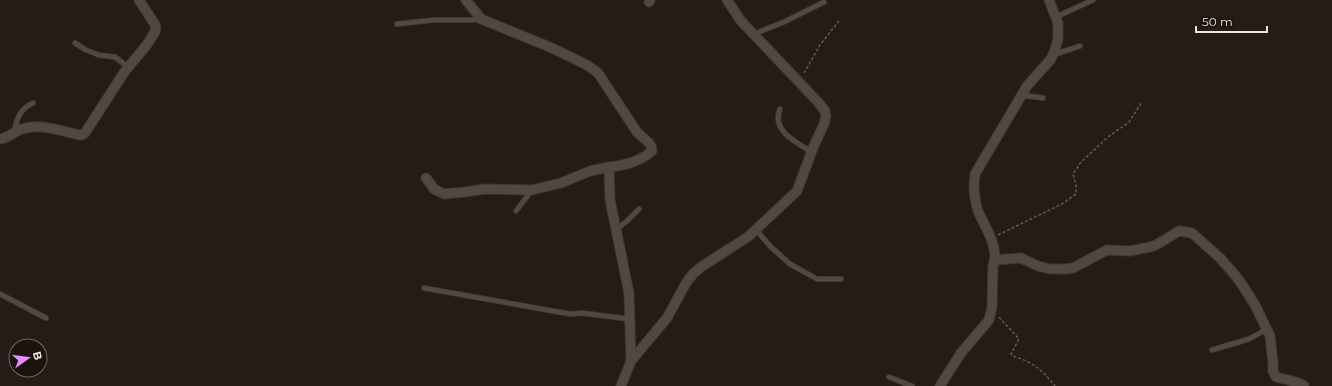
<svg xmlns="http://www.w3.org/2000/svg" width="1332" height="386" font-family="Montserrat,sans-serif">
<style>
.lines{fill:none;stroke-linecap:round;stroke-linejoin:round}
.service-casing{stroke:#3e3835;stroke-width:6}
.minor-casing{stroke:#3e3835;stroke-width:11}
.path{stroke:#605954;stroke-width:1.5;stroke-dasharray:3 2;stroke-linecap:butt}
.service{stroke:#514843;stroke-width:4.5}
.minor{stroke:#514843;stroke-width:9}
</style>
<rect width="100%" height="100%" fill="#241c17"/>
<g class="lines">
<!-- service casing -->
<g class="service-casing">
<g id="service">
<path d="M1056,17L1093,0"/>
<path d="M397,24L434,20H472L481,19"/>
<path d="M754,34L784,22L824,2"/>
<path d="M75,43L86,50L99,55L115,57L128,67"/>
<path d="M1053,55L1080,46"/>
<path d="M1021,95L1043,98"/>
<path d="M780,109C771,131 797,143 812,152"/>
<path d="M14,132C17,118 20,109 33,103"/>
<path d="M516,211L532,190"/>
<path d="M617,229L627,221L639,209"/>
<path d="M756,230L771,247L790,264L817,279H841"/>
<path d="M424,288L570,314L582,313L629,319"/>
<path d="M0,294L46,318"/>
<path d="M1212,350L1249,339L1267,329"/>
<path d="M889,377L912,386"/>
</g>
</g>
<!-- minor casing -->
<g class="minor-casing">
<g id="minor">
<path d="M466,0L481,19L552,48L587,65L598,73L637,132L649,143L651,146L652,151C639,162 626,165 609,167L610,200L629,293L631,361"/>
<path d="M649,2L650,0"/>
<path d="M0,139C10,138 16,129 26,128C43,124 62,131 79,135H81L85,133L125,71L146,46L155,32L156,27L154,23L139,0"/>
<path d="M426,178L434,189L444,194L465,192L485,189L532,190L561,183L590,171L609,167"/>
<path d="M995,260L1021,258L1038,266L1050,269H1065L1073,268L1107,250L1130,251L1150,247L1156,245L1179,231L1192,233L1220,258L1235,275L1243,286L1255,305L1270,336L1273,362V371L1276,377C1283,379 1300,382 1304,386"/>
<path d="M621,386L631,361L667,318L686,283L693,274L701,267L749,236L797,191L813,148L824,124L826,117L825,111L818,102L741,21L727,0"/>
<path d="M940,386L961,353L989,320L992,307L993,266C1000,247 985,228 978,211C974,198 973,187 975,174L1027,86L1051,59L1055,50L1058,39V23L1049,0"/>
</g>
</g>
<!-- path -->
<g class="path">
<path d="M804,73L820,45L839,21"/>
<path d="M998,235L1062,204L1076,194V185L1073,174L1081,162L1108,137L1129,122L1142,102"/>
<path d="M999,317L1019,339L1011,354L1013,356C1034,363 1041,369 1055,386"/>
</g>
<!-- service -->
<use href="#service" class="service"/>
<!-- minor -->
<use href="#minor" class="minor"/>
</g>
<!-- north arrow -->
<g transform="translate(28 358) rotate(76)"><circle r="19" fill="#1a130e" stroke="#6e6763"/>
<path d="M0-3L7 15L0 10L-7 15Z" fill="#e98efe"/>
<text y="-6" font-size="11" font-weight="bold" text-anchor="middle" fill="#ebe6e2">B</text>
</g>
<!-- scale -->
<path d="M1196 26v6h71v-6" fill="none" stroke="#ebe6e2" stroke-width="2"/>
<text x="1202" y="26" font-size="12" fill="#ebe6e2" stroke="#1a130e" stroke-width="3" paint-order="stroke">50 m</text>
</svg>
